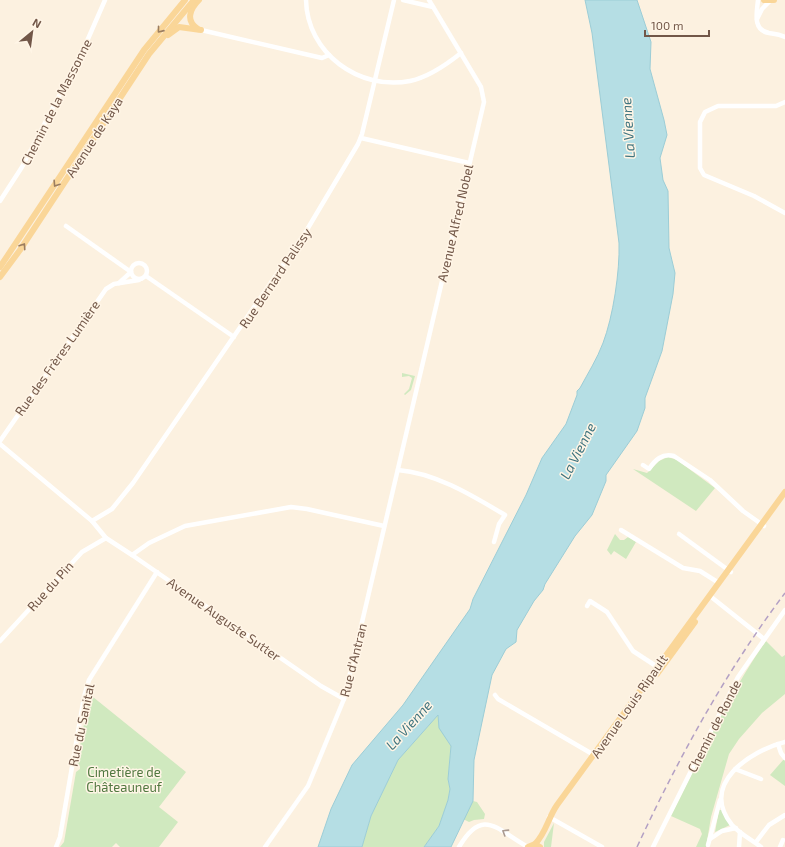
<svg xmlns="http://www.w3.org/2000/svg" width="785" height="847" font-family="'Exo 2',sans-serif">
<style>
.green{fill:#d0e9bf}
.water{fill:#b5dee4;stroke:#9ccdd6}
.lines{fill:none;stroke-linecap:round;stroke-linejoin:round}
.minor{stroke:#fff;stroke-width:4.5}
.major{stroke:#fad698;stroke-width:6}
.rail{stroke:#b3a0c4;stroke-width:1.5;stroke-dasharray:6 4;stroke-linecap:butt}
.oneway{stroke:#9b7d60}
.oneway2{stroke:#aa9a91}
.labels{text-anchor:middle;stroke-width:3;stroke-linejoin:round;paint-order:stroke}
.street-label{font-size:13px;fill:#725748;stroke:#fff5e6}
.park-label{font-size:13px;fill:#517840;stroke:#fff5e6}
.water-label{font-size:14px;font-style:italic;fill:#3f747f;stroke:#fff5e6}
</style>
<rect width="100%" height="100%" fill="#fcf1e0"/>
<!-- green -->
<g class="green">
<path d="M402,373L415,376L411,390L405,395L404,394L409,389L412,378L409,376L402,377Z"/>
<path d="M668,457L677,460L715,488L696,511L633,469L647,473L659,461Z"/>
<path d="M615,534L620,540H624L628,537L636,542L626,559L614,551L611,555L607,550Z"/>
<path d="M766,641L782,657L785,655V694L762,713L739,739L729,754L711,817L706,847H696L702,834L700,829L671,816C701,757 728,695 766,641Z"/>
<path d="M93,697L186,772L159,807L178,822L159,847H120L116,843L112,847H60L64,842L76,772L80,769V766L77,763L88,702Z"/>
<path d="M438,715V722L447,740L451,746L448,779L450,789L448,800L439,826L424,847H362L371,816L398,760Z"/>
<path d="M784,759L785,760V786L770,775Z"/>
<path d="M473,801L477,802L485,814L484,819L474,820L469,822L463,819Z"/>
<path d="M719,810H722L730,825L715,832Z"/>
<path d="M554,823L551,847H544V842Z"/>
</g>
<!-- water -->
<path class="water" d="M585,0H637L651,42L650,69L664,120L667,135L660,158L663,180L668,191L669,248L675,273L673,294L662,351L645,398V408L637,431L606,475V481L592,515L575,536L545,584L543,590L534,601L517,630L516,642L506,649L492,675L474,760L473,801L451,847H424L439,826L448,800L450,789L448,779L451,746L439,728L438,715L398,760L371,816L362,847H318L331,809L352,765L403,705L470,609L473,599L526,495L542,458L566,424L577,395V391L580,388C588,373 597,359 603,343C613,317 620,271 619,243L592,33Z"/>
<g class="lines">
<!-- minor -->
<g class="minor">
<path d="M306,0C307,53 359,91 410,81C429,77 446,65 461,53"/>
<path d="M403,0L433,7"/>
<path d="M758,0C757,12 752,30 769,33C776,34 779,34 785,37"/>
<path d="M757,19L762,9L770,1"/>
<path d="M201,30L322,58L329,55"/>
<path d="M785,102L776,106H718L705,112L700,122V168L704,175L754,196L785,213"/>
<path d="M361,138L469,163"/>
<path d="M0,201L22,167L84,48L105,0"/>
<path d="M66,226L131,272L119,283"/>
<circle cx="139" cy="271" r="8"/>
<path d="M146,276L234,337"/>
<path d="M0,441L106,289L114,284L139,280"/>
<path d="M0,444L92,521L106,538L132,555L321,686L344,699"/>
<path d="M643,465L649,469C655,460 662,453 674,456L710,480L743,511L764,526"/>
<path d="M398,470C436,473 473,496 505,515L499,524L494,542"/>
<path d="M92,521L112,509L133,483L305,233L358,144L362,134L394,0"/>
<path d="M621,530L683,568L700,571L719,583"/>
<path d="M679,534L731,572"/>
<path d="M132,555L149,543L185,526L291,507L307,509L384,526"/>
<path d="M710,596L764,639"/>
<path d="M587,606L590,601L607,612L633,651L659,668"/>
<path d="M0,641L82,552L106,538"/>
<path d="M495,695L498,699L594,755"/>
<path d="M778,744L781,753L785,758"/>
<path d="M735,769L761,779"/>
<path d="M549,817L602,847"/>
<path d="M710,839L722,831L736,828"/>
<path d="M756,842L769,825L785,815"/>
<path d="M708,845L720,800"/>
<path d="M56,847L60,837L84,697L89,680L157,572"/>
<path d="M265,847L308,786L344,699L484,102L481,87L429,0"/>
<path d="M459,847C483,806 497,830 528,847"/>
<path d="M653,847L738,677L785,610"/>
<path d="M739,847L740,832"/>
<path d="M761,847C752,840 740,834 732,825C699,784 750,751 785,742"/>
<path d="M780,847L783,840"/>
</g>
<!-- major -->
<g class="major">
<path d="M764,0H774"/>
<path d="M198,29C185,21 190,9 199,0"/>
<path d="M168,35L179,27L201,30"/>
<path d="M0,267L144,50L185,0"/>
<path d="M0,277L20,250L149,54L194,0"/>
<path d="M657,674L695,622"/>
<path d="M535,844C546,833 548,818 557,805L785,492"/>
<path d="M528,847L535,844L540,847"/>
</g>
<!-- rail -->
<path class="rail" d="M637,847C678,759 726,671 785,593"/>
</g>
<!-- one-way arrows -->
<defs><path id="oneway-chevron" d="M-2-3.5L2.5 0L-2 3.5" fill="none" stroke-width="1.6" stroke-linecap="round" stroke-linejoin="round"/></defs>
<g class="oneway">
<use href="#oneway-chevron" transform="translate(160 30) rotate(129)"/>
<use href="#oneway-chevron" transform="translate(56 184) rotate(123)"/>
<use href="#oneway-chevron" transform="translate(23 246) rotate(-56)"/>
</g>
<use class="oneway2" href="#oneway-chevron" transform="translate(505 832) rotate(-148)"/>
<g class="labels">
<!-- street labels -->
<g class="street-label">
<text transform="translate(56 102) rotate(-63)" y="5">Chemin de la Massonne</text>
<text transform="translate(94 137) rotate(-57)" y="5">Avenue de Kaya</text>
<text transform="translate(455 223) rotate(-77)" y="5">Avenue Alfred Nobel</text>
<text transform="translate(275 278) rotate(-56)" y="5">Rue Bernard Palissy</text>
<text transform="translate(57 358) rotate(-55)" y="5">Rue des Frères Lumière</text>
<text transform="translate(50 586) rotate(-48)" y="5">Rue du Pin</text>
<text transform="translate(224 619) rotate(35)" y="5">Avenue Auguste Sutter</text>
<text transform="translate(353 660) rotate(-76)" y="5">Rue d'Antran</text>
<text transform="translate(629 706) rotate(-55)" y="5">Avenue Louis Ripault</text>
<text transform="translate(81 725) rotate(-78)" y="5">Rue du Sanital</text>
<text transform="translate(714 726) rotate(-63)" y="5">Chemin de Ronde</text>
</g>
<!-- park labels -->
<g class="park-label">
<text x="124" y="777">Cimetière de<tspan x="124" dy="15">Châteauneuf</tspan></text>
</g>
<!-- water labels -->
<g class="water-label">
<text transform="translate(628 128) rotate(-94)" y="5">La Vienne</text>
<text transform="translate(578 451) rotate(-63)" y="5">La Vienne</text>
<text transform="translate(409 725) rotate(-48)" y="5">La Vienne</text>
</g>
</g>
<!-- north arrow -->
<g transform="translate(32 32) rotate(29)" stroke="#fff5e6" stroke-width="3" paint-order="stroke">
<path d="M0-3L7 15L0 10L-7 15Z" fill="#725748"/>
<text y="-6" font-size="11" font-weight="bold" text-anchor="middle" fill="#725748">N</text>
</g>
<!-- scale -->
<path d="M645 30v6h64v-6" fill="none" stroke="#725748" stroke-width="2"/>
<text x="651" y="30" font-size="12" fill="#725748" stroke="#fff5e6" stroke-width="3" paint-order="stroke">100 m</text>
</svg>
